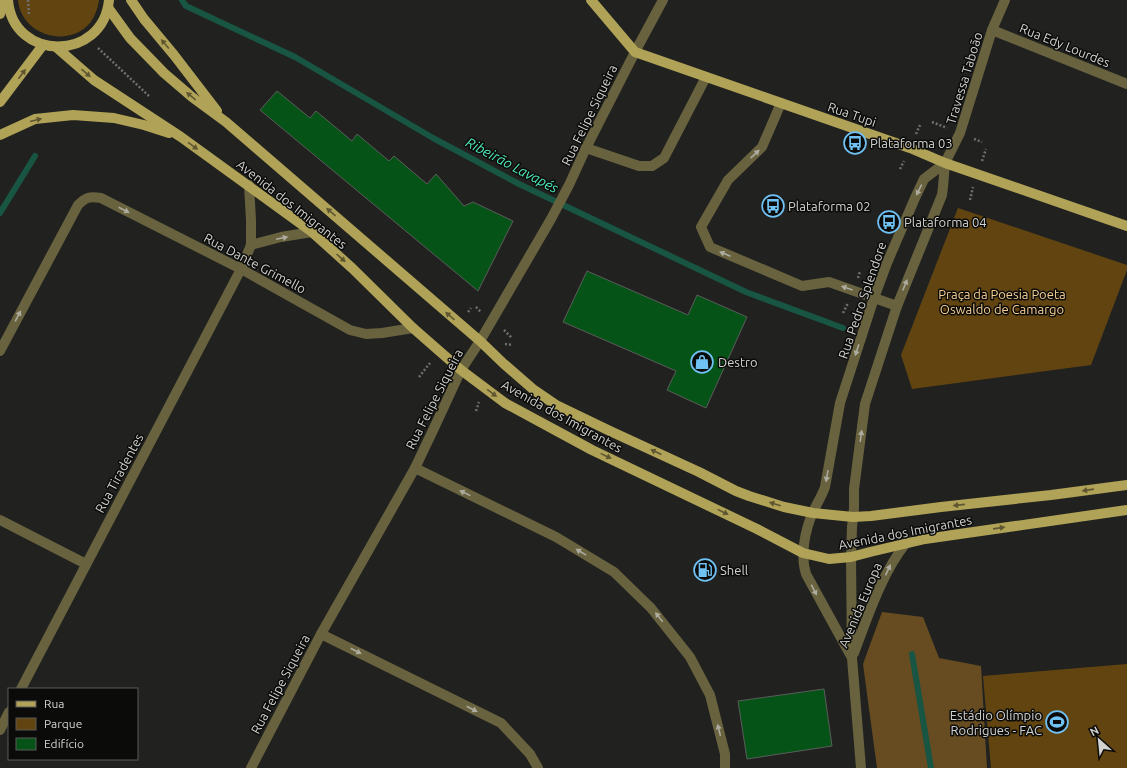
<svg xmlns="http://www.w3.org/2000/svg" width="1127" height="768" font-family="Ubuntu,sans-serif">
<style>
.green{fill:#624410}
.forest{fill:#674c21}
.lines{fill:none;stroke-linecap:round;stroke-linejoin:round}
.stream{stroke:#185542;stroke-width:6}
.building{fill:#055316;stroke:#5b5d5b}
.path{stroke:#6f706e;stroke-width:2.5;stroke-dasharray:2 2;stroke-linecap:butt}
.minor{stroke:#68623f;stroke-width:10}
.major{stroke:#b0a256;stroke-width:10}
.oneway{fill:#5e5630}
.oneway2{fill:#adab9e}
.labels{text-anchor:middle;stroke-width:3;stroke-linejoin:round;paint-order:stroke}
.street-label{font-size:13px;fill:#d2d3d1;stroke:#0b0b0a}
.poi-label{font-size:13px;fill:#d2d3d1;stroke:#0b0b0a;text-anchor:start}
.park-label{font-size:13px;fill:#f6ce93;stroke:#0b0b0a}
.water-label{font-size:14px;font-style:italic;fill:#4ee9ba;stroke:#0b0b0a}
</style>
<rect width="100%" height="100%" fill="#212220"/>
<!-- green -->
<g class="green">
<path d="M18,0H99C98,8 95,16 90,23C68,49 21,35 18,0Z"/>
<path d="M958,208L1127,265V270L1091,365L912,389L901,355Z"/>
<path d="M1127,664V768H991L983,676Z"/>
</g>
<!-- forest -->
<path class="forest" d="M882,612L923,617L939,658L981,666L987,768H877L863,664Z"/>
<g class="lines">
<!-- stream -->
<g class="stream">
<path d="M182,0L186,6L295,57L433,138L519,184L746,292L843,328"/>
<path d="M0,213L35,156"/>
<path d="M912,654L931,768"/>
</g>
</g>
<!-- building -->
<g class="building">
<path d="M277,91L310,118L316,111L352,141L357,134L389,161L394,156L427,184L436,174L464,206L473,202L513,221L478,291L260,110Z"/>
<path d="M587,271L688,315L697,295L747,317L706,408L667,390L676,371L563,322Z"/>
<path d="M824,689L832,746L747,759L738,701Z"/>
</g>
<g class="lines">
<!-- path -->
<g class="path">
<path d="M28,0L29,15"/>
<path d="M98,48L150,97"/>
<path d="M932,122L947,128"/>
<path d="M916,134L920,125"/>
<path d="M974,139L982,142"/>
<path d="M982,161L986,149"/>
<path d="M900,169L904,161"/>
<path d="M970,200L973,187"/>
<path d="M858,278L860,271"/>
<path d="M476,307L481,312"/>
<path d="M468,312L471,308"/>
<path d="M843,313L848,303"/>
<path d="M504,330L512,338"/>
<path d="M505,344L513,345"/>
<path d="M419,377L430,363"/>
<path d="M476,411L479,402"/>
</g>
<!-- minor -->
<g class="minor">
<path d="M992,30L1127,84"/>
<path d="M781,103L762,147L728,180L701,227L710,247L802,286L829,282L897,306"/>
<path d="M586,148L639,166H652L664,158L706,77"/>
<path d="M251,245L281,237L312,232"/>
<path d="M0,351L78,205C86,197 90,196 101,198L241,269L350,330L366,334L382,333L413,328"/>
<path d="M415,468L556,537L614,572L651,608L690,657L710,695L725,754V768"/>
<path d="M0,520L86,564"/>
<path d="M321,634L501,723L530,754L538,768"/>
<path d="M854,653C868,616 882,573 906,543"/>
<path d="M851,656L806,574C800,555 805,530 813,512C817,503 822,496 825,487L840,403L874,298L887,263L915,198L924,179L945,163"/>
<path d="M21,689L241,269L251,245V220L249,185"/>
<path d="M0,730L9,712"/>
<path d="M251,768L321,634L415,468L435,426L461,370L480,341L551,219L569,185L586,148L635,52L663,0"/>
<path d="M861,768L852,658L851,557L852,527L854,508V489L865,404L897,306L942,195L943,187L945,163L960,133L992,30L1005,0"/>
</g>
<!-- major -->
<g class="major">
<path d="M8,0C13,62 103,62 109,0"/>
<path d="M131,0L144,19L174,55L217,111"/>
<path d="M591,0L635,52L910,148L945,163L1127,226"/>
<path d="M109,9L130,38L164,73L192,97L226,122L480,341L504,364L534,390L556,405L610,431L699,472L736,491L749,496L784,507L813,513L853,517L871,516L941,507L1051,495L1127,485"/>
<path d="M0,14L5,0"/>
<path d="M56,47L94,80L181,137L312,232L352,268L413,328L461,370L505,403L592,450L757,529L803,553L829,559L851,557L870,552L925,539L1127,510"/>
<path d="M0,102L43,45"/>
<path d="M0,135L35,119L73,115L114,118L144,125L169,133"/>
</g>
</g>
<!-- one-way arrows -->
<defs><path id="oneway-solid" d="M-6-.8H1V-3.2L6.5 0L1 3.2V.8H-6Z"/></defs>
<g class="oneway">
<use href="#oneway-solid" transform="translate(165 44) rotate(-130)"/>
<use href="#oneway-solid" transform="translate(86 73) rotate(41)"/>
<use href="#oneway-solid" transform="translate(22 74) rotate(-53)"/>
<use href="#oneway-solid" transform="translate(191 96) rotate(-141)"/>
<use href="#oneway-solid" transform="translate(36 120) rotate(-14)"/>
<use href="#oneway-solid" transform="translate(193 146) rotate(36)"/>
<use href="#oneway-solid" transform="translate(331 212) rotate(-139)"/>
<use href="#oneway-solid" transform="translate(341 258) rotate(42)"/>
<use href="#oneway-solid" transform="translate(450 316) rotate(-139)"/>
<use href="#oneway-solid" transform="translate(492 393) rotate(37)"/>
<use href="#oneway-solid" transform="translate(656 452) rotate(-155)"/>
<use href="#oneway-solid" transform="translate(606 456) rotate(26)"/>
<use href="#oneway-solid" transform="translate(1088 490) rotate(172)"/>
<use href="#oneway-solid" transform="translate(775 504) rotate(-163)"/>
<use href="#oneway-solid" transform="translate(959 505) rotate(174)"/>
<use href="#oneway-solid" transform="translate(723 512) rotate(26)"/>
<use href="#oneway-solid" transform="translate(999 528) rotate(-8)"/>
</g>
<g class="oneway2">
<use href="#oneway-solid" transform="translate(755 154) rotate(-43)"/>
<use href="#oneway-solid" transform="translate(919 190) rotate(116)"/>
<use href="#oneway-solid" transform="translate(124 210) rotate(27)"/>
<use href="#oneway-solid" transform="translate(282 238) rotate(-12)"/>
<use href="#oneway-solid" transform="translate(725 254) rotate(-157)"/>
<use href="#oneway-solid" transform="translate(905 285) rotate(-68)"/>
<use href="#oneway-solid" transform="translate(847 288) rotate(-161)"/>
<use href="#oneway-solid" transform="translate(18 316) rotate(-62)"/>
<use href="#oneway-solid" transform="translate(857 350) rotate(108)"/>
<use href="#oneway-solid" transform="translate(861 436) rotate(-82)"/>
<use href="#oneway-solid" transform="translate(827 476) rotate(100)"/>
<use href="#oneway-solid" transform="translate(465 493) rotate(-154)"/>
<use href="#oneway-solid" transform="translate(581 552) rotate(-149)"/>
<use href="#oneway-solid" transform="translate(888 570) rotate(-65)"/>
<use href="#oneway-solid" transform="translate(814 590) rotate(63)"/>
<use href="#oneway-solid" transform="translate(659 617) rotate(-128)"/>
<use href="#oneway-solid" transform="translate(356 651) rotate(27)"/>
<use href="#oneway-solid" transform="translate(472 709) rotate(27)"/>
<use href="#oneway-solid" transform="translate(719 730) rotate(-104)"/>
</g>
<!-- icons -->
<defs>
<g id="bus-ring" transform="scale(1.15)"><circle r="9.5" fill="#0b0b0a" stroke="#70c2f4" stroke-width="1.5"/><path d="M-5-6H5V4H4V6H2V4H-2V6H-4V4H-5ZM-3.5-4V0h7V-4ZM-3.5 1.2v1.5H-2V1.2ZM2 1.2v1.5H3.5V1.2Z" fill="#70c2f4"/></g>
<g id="shop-ring" transform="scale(1.15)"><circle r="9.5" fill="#0b0b0a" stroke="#70c2f4" stroke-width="1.5"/><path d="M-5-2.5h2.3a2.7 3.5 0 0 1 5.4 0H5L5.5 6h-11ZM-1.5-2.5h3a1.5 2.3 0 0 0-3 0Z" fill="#70c2f4"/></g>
<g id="fuel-ring" transform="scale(1.15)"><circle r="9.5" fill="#0b0b0a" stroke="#70c2f4" stroke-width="1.5"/><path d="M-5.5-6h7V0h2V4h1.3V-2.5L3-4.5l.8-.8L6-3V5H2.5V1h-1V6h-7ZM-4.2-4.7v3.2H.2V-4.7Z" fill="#70c2f4"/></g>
<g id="stadium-ring" transform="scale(1.15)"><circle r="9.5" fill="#0b0b0a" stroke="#70c2f4" stroke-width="1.5"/><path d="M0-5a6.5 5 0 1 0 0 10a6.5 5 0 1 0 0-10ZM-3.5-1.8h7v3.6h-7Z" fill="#70c2f4"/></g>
</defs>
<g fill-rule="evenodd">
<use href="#bus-ring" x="855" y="143"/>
<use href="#bus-ring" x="773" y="206"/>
<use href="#bus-ring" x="889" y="222"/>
<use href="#shop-ring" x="702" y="362"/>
<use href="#fuel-ring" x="705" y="570"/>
<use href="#stadium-ring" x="1057" y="722"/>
</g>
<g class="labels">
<!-- street labels -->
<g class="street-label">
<text transform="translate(1065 45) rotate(22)" y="5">Rua Edy Lourdes</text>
<text transform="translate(964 78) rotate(-73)" y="5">Travessa Taboão</text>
<text transform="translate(852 114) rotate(19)" y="5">Rua Tupi</text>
<text transform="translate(589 115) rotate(-64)" y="5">Rua Felipe Siqueira</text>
<text transform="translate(292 204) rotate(38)" y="5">Avenida dos Imigrantes</text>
<text transform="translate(255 263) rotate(28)" y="5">Rua Dante Grimello</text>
<text transform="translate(862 300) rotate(-71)" y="5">Rua Pedro Splendore</text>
<text transform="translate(434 399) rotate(-63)" y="5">Rua Felipe Siqueira</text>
<text transform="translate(562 416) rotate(29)" y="5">Avenida dos Imigrantes</text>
<text transform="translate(119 473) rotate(-62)" y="5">Rua Tiradentes</text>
<text transform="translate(905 532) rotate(-11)" y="5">Avenida dos Imigrantes</text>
<text transform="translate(860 605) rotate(-67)" y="5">Avenida Europa</text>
<text transform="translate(280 684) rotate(-62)" y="5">Rua Felipe Siqueira</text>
</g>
<!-- poi labels -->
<g class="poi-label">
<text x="870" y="148">Plataforma 03</text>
<text x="788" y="211">Plataforma 02</text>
<text x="904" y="227">Plataforma 04</text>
<text x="718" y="367">Destro</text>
<text x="720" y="575">Shell</text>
<text x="1042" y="720" text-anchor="end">Estádio Olímpio<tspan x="1042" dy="15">Rodrigues - FAC</tspan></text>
</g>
<!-- park labels -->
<g class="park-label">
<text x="1002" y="299">Praça da Poesia Poeta<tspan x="1002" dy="15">Oswaldo de Camargo</tspan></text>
</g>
<!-- water labels -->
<g class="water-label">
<text transform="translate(512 165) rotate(28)" y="5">Ribeirão Lavapés</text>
</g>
</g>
<!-- legend -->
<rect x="8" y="688" width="130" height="72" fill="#0b0b0a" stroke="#5b5b5a"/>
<rect x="16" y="701" width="20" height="6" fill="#b0a256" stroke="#5b5b5a"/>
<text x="44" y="708" font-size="12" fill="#d2d3d1">Rua</text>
<rect x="16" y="718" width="20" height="12" fill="#624410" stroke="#5b5b5a"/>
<text x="44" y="728" font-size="12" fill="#d2d3d1">Parque</text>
<rect x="16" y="738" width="20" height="12" fill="#055316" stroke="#5b5b5a"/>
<text x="44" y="748" font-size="12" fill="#d2d3d1">Edifício</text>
<!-- north arrow -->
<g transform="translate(1099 740) rotate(333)" stroke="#0b0b0a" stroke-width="3" paint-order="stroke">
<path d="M0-3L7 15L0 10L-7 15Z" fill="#d2d3d1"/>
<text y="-6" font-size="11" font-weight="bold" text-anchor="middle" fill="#d2d3d1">N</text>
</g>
</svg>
